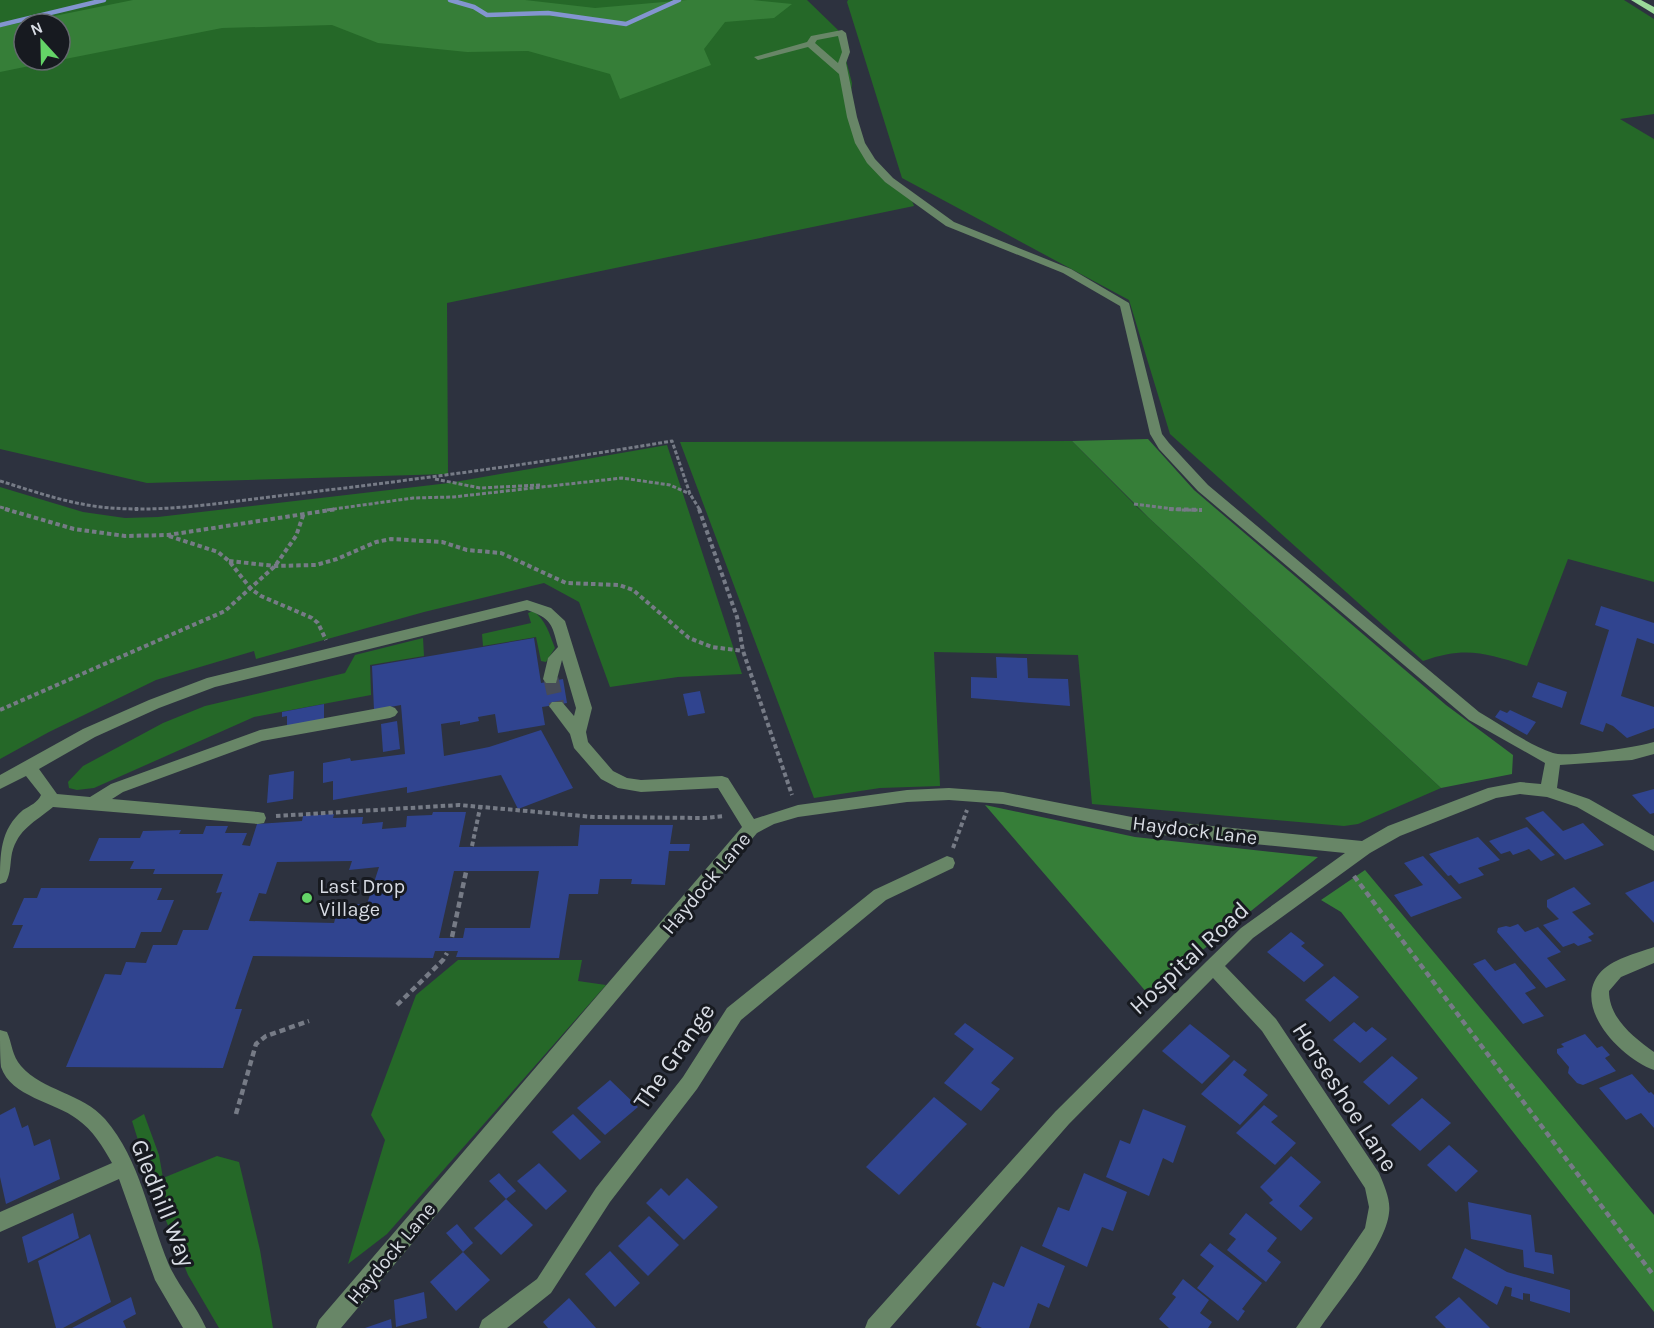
<svg xmlns="http://www.w3.org/2000/svg" width="1654" height="1328" font-family="Karla,sans-serif">
<style>
.green{fill:#256828;fill-rule:evenodd}
.forest{fill:#367e38}
.lines{fill:none;stroke-linecap:round;stroke-linejoin:round}
.stream{stroke:#8395d0;stroke-width:4.5}
.building{fill:#30448f;fill-rule:evenodd}
.minor-tunnel{stroke:#474c58;stroke-width:15;stroke-dasharray:15 8;stroke-linecap:butt}
.path-far2{stroke:#767b86;stroke-width:3;stroke-dasharray:4 2;stroke-linecap:butt}
.path-far1{stroke:#767b86;stroke-width:4;stroke-dasharray:4.5 3;stroke-linecap:butt}
.path{stroke:#767b86;stroke-width:4.5;stroke-dasharray:6 4;stroke-linecap:butt}
.minor{fill:#688667;fill-rule:evenodd}
.major{fill:#9bda9a;fill-rule:evenodd}
.poi-dot{fill:#64d467;stroke:#171a20;stroke-width:2}
.labels{text-anchor:middle;stroke-width:6;stroke-linejoin:round;paint-order:stroke}
.street-label{font-size:20px;fill:#d8dce4;stroke:#171a20}
.poi-label{font-size:20px;fill:#d8dce4;stroke:#171a20;text-anchor:start}
.near-street-label{font-size:24px;fill:#d8dce4;stroke:#171a20}
</style>
<rect width="100%" height="100%" fill="#2d323f"/>
<!-- green -->
<g class="green">
<path d="M0,0H807L838,30L852,83L849,117L859,148L912,201L914,206L447,303L448,474L147,483L0,449ZM24,24H60V60H24Z"/>
<path d="M848,0H1624L1654,19V114L1620,119L1654,139V582L1568,559L1527,666C1485,653 1466,646 1423,661L1170,434L1129,300L902,178L847,2Z"/>
<path d="M1072,441L1137,507L1441,788L1358,824L1344,826L1092,804L1078,655L934,652L940,786L880,788L814,798L680,442Z"/>
<path d="M667,445L742,674L678,677L610,687L579,602L544,583L424,612L256,659L254,651L156,680L49,732L0,759V487L83,512L125,518L158,517L449,483Z"/>
<path d="M533,611C546,620 549,633 555,648L546,662L541,661L536,637L483,646L482,634L531,623L528,613Z"/>
<path d="M423,638L424,656L370,665L371,695L254,717L94,788L77,790L69,788L68,782L83,766L163,723L205,706L345,673L355,655Z"/>
<path d="M458,960H582L578,981L606,985L387,1234L348,1264L385,1140L371,1115L416,995Z"/>
<path d="M144,1114L159,1155L163,1178L217,1156L239,1162L260,1250L273,1328H219L188,1275L154,1191L132,1121Z"/>
</g>
<!-- forest -->
<g class="forest">
<path d="M133,0H525L595,8L687,0H753L792,4L774,18L725,22L704,49L711,65L620,99L610,74L528,51L467,52L378,43L332,25L222,28L60,60V24H24V60H59L0,72V27Z"/>
<path d="M1148,439L1194,490L1446,705L1513,755L1512,774L1441,788L1149,518L1072,441Z"/>
<path d="M985,805L1135,837L1318,857L1148,994Z"/>
<path d="M1365,870L1654,1215V1312L1341,912L1321,900Z"/>
</g>
<g class="lines">
<!-- stream -->
<g class="stream">
<path d="M450,0L474,7L487,15L548,13L626,24L679,0"/>
<path d="M0,25L104,0"/>
</g>
</g>
<!-- building -->
<g class="building">
<path d="M1601,606L1654,623V644L1637,638L1621,696L1654,707V728L1627,738L1613,726L1606,723L1603,732L1580,724L1609,630L1595,625Z"/>
<path d="M534,638L541,683L563,679L567,703L542,707L545,725L498,733L495,714L478,717L479,721L460,725V721L441,724L444,756L489,747L541,730L573,788L518,809L501,775L407,793V787L333,800V781L323,783V763L350,758L351,761L405,754L401,705L374,710L372,666Z"/>
<path d="M996,657L1027,658L1028,678L1068,679L1070,706L971,698V677L997,678Z"/>
<path d="M1538,682L1567,692L1562,708L1532,697Z"/>
<path d="M700,691L705,713L688,716L683,694Z"/>
<path d="M324,704V719L287,726V716L282,717V712Z"/>
<path d="M1500,710L1507,713L1510,710L1536,722L1527,735L1495,717Z"/>
<path d="M397,721L400,749L383,752L381,724Z"/>
<path d="M294,771L293,799L267,803L269,775Z"/>
<path d="M1654,789V813L1650,814L1632,795Z"/>
<path d="M1543,811L1563,831L1583,823L1604,845L1565,860L1525,818Z"/>
<path d="M433,812H466L459,847L578,846L580,825H673L670,844H690L689,851H669L665,885L631,884L632,879H600L598,894H569L559,958L456,957L458,951H435L433,958L253,956L235,1009H242L223,1068L66,1067L105,974L121,975L126,962L146,963L153,945H177L183,930H208L222,892L216,893L223,874H153L155,869H130L134,861H89L99,838H140L143,831L181,830L179,834H203L206,826H228L225,833H247L242,845L250,846L257,824L302,821L303,816L334,814L333,818L363,817L362,824L383,822L382,829L406,827L407,816L432,815ZM352,861L349,870L379,867L367,904H339L334,923L249,921L259,893L266,894L277,862ZM454,871H539L530,928H465L463,938H439Z"/>
<path d="M1527,827L1555,855L1541,861L1529,849L1513,855L1510,851L1501,854L1489,841Z"/>
<path d="M1478,837L1500,860L1478,868L1484,875L1459,884L1451,875L1448,876L1429,854Z"/>
<path d="M1423,856L1462,898L1411,917L1394,895L1423,885L1404,863Z"/>
<path d="M1654,881V923L1625,893Z"/>
<path d="M1574,887L1591,904L1572,912L1594,934L1588,937L1592,941L1578,946L1574,943L1563,947L1543,925L1559,919L1547,907V900Z"/>
<path d="M41,888H162L157,900H174L161,932H141L135,948H13L23,925H12L24,898H37Z"/>
<path d="M1518,924L1525,932L1538,927L1561,952L1547,958L1566,980L1546,988L1497,932L1498,928L1506,926L1510,927Z"/>
<path d="M1291,932L1305,943L1301,946L1324,965L1304,982L1267,952Z"/>
<path d="M1485,959L1495,971L1515,963L1536,988L1525,993L1544,1016L1523,1024L1473,964Z"/>
<path d="M1334,976L1359,997L1330,1022L1305,1000Z"/>
<path d="M1354,1022L1366,1032L1372,1027L1387,1039L1360,1063L1333,1040Z"/>
<path d="M965,1023L1014,1058L991,1083L1000,1089L981,1111L944,1083L974,1049L954,1034Z"/>
<path d="M1190,1024L1230,1056L1202,1084L1162,1051Z"/>
<path d="M1585,1034L1597,1048L1602,1046L1610,1055L1605,1058L1616,1071L1583,1085L1577,1083L1568,1073L1569,1067L1557,1053V1049L1564,1047L1561,1044Z"/>
<path d="M1392,1056L1418,1078L1389,1105L1363,1082Z"/>
<path d="M1234,1060L1247,1070L1243,1075L1268,1095L1240,1125L1201,1094Z"/>
<path d="M1632,1074L1649,1093L1651,1092L1654,1095V1128L1641,1113L1626,1120L1599,1088Z"/>
<path d="M610,1080L638,1107L605,1135L577,1108Z"/>
<path d="M934,1097L967,1124L899,1195L866,1167Z"/>
<path d="M1422,1098L1451,1123L1420,1151L1391,1125Z"/>
<path d="M1264,1105L1278,1116L1271,1122L1296,1143L1275,1165L1236,1133Z"/>
<path d="M15,1107L22,1128L28,1125L34,1146L50,1139L60,1179L6,1204L0,1177V1115Z"/>
<path d="M1143,1109L1186,1126L1173,1163L1163,1158L1149,1196L1106,1177L1120,1140L1130,1144Z"/>
<path d="M573,1114L601,1142L580,1160L552,1132Z"/>
<path d="M1449,1145L1478,1171L1456,1192L1427,1165Z"/>
<path d="M1291,1156L1321,1182L1299,1206L1313,1218L1301,1231L1269,1203L1273,1200L1260,1187Z"/>
<path d="M539,1163L567,1191L546,1210L517,1181Z"/>
<path d="M499,1173L516,1191L506,1199L489,1181Z"/>
<path d="M1084,1173L1127,1192L1113,1231L1102,1227L1087,1267L1042,1246L1058,1207L1069,1211Z"/>
<path d="M687,1178L718,1207L684,1240L646,1203L661,1188L669,1196Z"/>
<path d="M506,1199L533,1225L501,1255L474,1228Z"/>
<path d="M1468,1202L1531,1215L1535,1252L1552,1255L1554,1274L1524,1267L1523,1250L1471,1239Z"/>
<path d="M73,1213L79,1238L28,1263L22,1237Z"/>
<path d="M1246,1213L1277,1238L1267,1251L1281,1262L1266,1282L1227,1250L1236,1239L1229,1234Z"/>
<path d="M649,1216L679,1245L648,1276L618,1246Z"/>
<path d="M457,1224L473,1243L463,1252L446,1233Z"/>
<path d="M90,1234L111,1302L63,1328H56L38,1261Z"/>
<path d="M1210,1243L1262,1283L1242,1309L1245,1311L1238,1321L1197,1288L1214,1266L1200,1255Z"/>
<path d="M1021,1246L1065,1266L1049,1308L1038,1303L1029,1328H982L976,1325L993,1282L1004,1287Z"/>
<path d="M1465,1248L1507,1272L1570,1290V1313L1530,1301V1294L1523,1293V1300L1511,1296L1512,1288L1505,1286L1497,1305L1452,1278Z"/>
<path d="M610,1251L640,1283L615,1307L585,1274Z"/>
<path d="M463,1252L490,1280L456,1311L430,1282Z"/>
<path d="M1183,1279L1209,1300L1200,1313L1212,1322L1208,1328H1169L1159,1319L1176,1297L1172,1294Z"/>
<path d="M424,1292L427,1318L396,1327L394,1300Z"/>
<path d="M131,1297L136,1314L123,1321L126,1328H72Z"/>
<path d="M1459,1297L1490,1328H1446L1435,1317Z"/>
<path d="M569,1298L596,1328H548L543,1322Z"/>
<path d="M391,1319L392,1328H365Z"/>
</g>
<g class="lines">
<!-- minor-tunnel -->
<path class="minor-tunnel" d="M551,679L557,706"/>
<!-- path-far2 -->
<g class="path-far2">
<path d="M435,479L480,488L540,485"/>
<path d="M0,481C33,491 66,503 101,507C165,514 231,501 295,494C421,479 547,462 672,441L690,494L700,510"/>
<path d="M1134,504L1181,510H1202"/>
<path d="M0,507L10,510"/>
<path d="M327,510L413,498L453,497L622,478L670,485L690,494"/>
</g>
<!-- path-far1 -->
<g class="path-far1">
<path d="M5,509L74,529L125,536L168,535L337,509"/>
<path d="M135,509H138"/>
<path d="M699,509L737,617L743,651L792,795"/>
<path d="M1169,509L1202,510"/>
<path d="M169,536L218,552L229,561L251,589L261,596L312,618L318,623L326,640"/>
<path d="M229,561L275,566L316,565L337,559L376,542L391,539L442,542L467,550L501,553L566,583L619,585L633,590L689,638L712,647L743,651"/>
<path d="M0,710L225,611L275,566L296,536L304,513"/>
<path d="M276,816L459,805L594,817L704,818L724,816"/>
<path d="M472,846L480,808"/>
<path d="M953,848L967,810"/>
</g>
<!-- path -->
<g class="path">
<path d="M1354,876L1654,1276"/>
<path d="M452,937L466,872"/>
<path d="M397,1005L443,960L447,953"/>
<path d="M236,1114L256,1044L266,1036L309,1021"/>
</g>
<!-- minor -->
<g class="minor">
<path d="M842,30L846,33L850,52L846,63L857,117L865,143L875,159L893,178L954,222L1071,269L1129,303L1162,434L1169,443L1208,485L1479,712C1503,726 1527,744 1553,753C1567,758 1637,747 1654,742V754L1632,760L1560,765L1557,788L1589,799L1654,836V851L1577,807L1547,797L1520,794L1496,798L1400,836L1370,853L1253,938L1225,966L1276,1019L1379,1173C1384,1185 1391,1200 1389,1213C1386,1245 1339,1300 1320,1328H1296L1365,1228L1369,1207L1365,1188L1262,1031L1213,978L1069,1124L890,1328H865L868,1320L1055,1112L1207,961L1241,928L1345,853L1142,833L1003,804L949,800L907,802L798,817L774,824L757,833L341,1328H316L319,1320L742,827L718,788L641,792L618,788L601,779L574,748L570,734L549,706L552,702H562L574,716L576,708L562,660L556,683H546L543,679L548,658L558,647C552,624 551,618 527,610L215,687L159,708L95,737L39,769L57,794L90,797L111,784L260,730L390,706L395,708L398,712L395,716L390,718L262,741L123,792L112,799L258,812L264,813L266,818L264,823L258,824L53,807C35,822 18,829 12,853C10,863 11,873 6,882L0,884C0,853 0,830 23,810C30,806 38,802 41,795L26,776L0,789V775L83,729L149,700L207,678L527,600L551,608L565,621L592,708L586,732L588,742L613,771L627,778L641,780L722,776L728,778L754,819L798,805L907,790L949,788L1003,792L1142,819L1362,841L1388,826L1488,788L1520,782L1541,784L1545,763L1469,720L1198,491L1159,449L1150,434L1120,306L1063,273L946,226L885,182L867,163L855,143L847,117L839,74L808,47L758,60L754,57L807,42L811,36ZM838,36L842,52L838,63L815,43L817,40Z"/>
<path d="M947,856L953,858L955,863L953,868L886,900L741,1020L697,1089L610,1202L551,1293L507,1328H479L482,1320L537,1279L596,1188L683,1077L727,1008L874,890Z"/>
<path d="M1654,947V963L1621,977L1609,991C1609,1018 1633,1037 1654,1052V1070C1622,1059 1572,1008 1599,974C1611,959 1637,953 1654,947Z"/>
<path d="M0,1030L7,1032C12,1043 12,1056 21,1066C43,1091 82,1093 105,1119C141,1161 148,1215 169,1265C179,1287 196,1305 206,1328H183L155,1280L119,1179L0,1232V1212L112,1163C103,1147 93,1130 77,1119C55,1102 11,1097 1,1067C0,1057 0,1041 0,1030Z"/>
</g>
<!-- major -->
<path class="major" d="M1631,0H1641L1654,7V14Z"/>
</g>
<!-- markers -->
<circle class="poi-dot" cx="307" cy="898" r="6"/>
<g class="labels">
<!-- street labels -->
<g class="street-label">
<text transform="translate(1195 830) rotate(7)" y="7">Haydock Lane</text>
<text transform="translate(706 883) rotate(-50)" y="7">Haydock Lane</text>
<text transform="translate(391 1253) rotate(-50)" y="7">Haydock Lane</text>
</g>
<!-- poi labels -->
<g class="poi-label">
<text x="319" y="893">Last Drop<tspan x="319" dy="23">Village</tspan></text>
</g>
<!-- near-street labels -->
<g class="near-street-label">
<text transform="translate(1189 958) rotate(-43)" y="8">Hospital Road</text>
<text transform="translate(674 1056) rotate(-55)" y="8">The Grange</text>
<text transform="translate(1345 1097) rotate(57)" y="8">Horseshoe Lane</text>
<text transform="translate(163 1203) rotate(68)" y="8">Gledhill Way</text>
</g>
</g>
<!-- north arrow -->
<g transform="translate(42 42) rotate(338)"><circle r="28" fill="#171a20" stroke="#64686e" stroke-width="1.5"/>
<path d="M0-4.5L10 22L0 15L-10 22Z" fill="#64d467"/>
<text y="-9" font-size="16" font-weight="bold" text-anchor="middle" fill="#d8dce4">N</text>
</g>
</svg>
